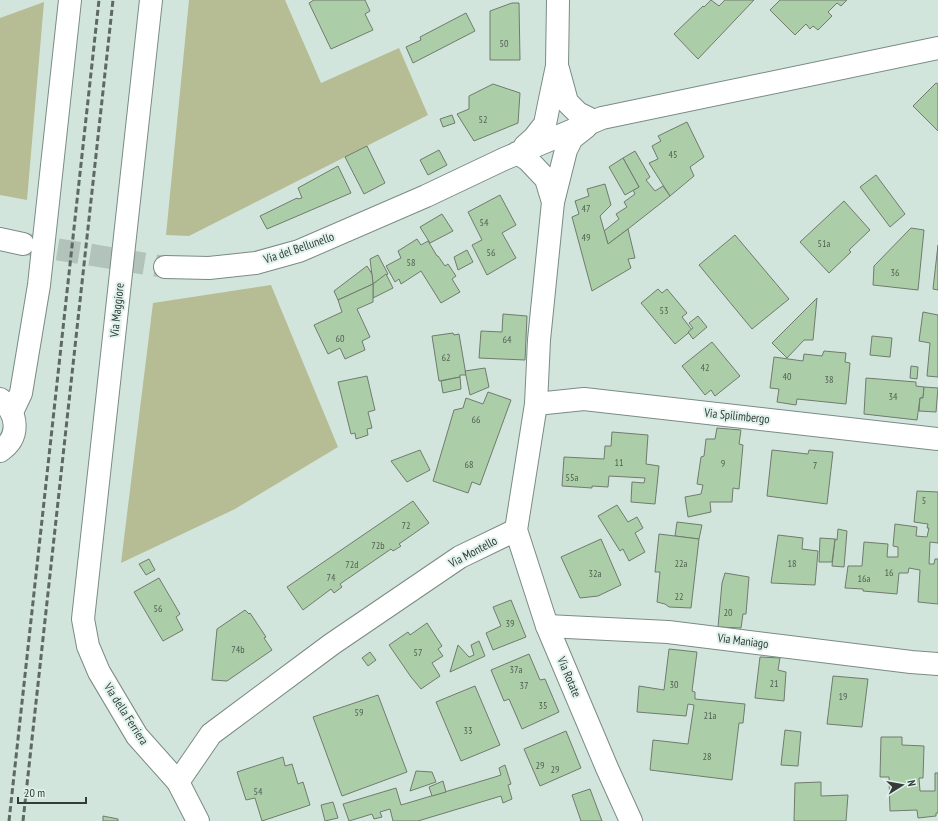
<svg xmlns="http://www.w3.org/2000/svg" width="938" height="821" font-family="'PT Sans Narrow',sans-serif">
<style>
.green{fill:#b6bd94}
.building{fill:#abcea8;stroke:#707b6e}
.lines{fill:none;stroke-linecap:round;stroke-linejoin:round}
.minor-tunnel{stroke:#b2c3bc;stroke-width:22;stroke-dasharray:22 11;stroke-linecap:butt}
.minor-casing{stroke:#7a8b85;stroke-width:24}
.minor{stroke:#fff;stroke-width:22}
.rail{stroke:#5e6964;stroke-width:3;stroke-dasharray:6 3;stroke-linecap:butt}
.labels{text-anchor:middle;stroke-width:4;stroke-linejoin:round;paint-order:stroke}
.number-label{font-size:10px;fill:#526054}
.street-label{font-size:12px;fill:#343b38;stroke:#dff2eb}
</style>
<rect width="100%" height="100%" fill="#d2e5dd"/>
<!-- green -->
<g class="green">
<path d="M189,0H285L321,83L399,48L428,115L189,236L166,235Z"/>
<path d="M44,2L27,200L0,195V18Z"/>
<path d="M271,285L338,447L235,509L121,563L153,303Z"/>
</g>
<!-- building -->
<g class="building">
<path d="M314,0H365L370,11L365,14L373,30L331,49L309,3Z"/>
<path d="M711,0L719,6L725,0H754L698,59L674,34L703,6L704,7Z"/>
<path d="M780,0H847L841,6L837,3L828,12L832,16L818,30L813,26L810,29L806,24L795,35L770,10Z"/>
<path d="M512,3H519L520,60H490V11Z"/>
<path d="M466,13L475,31L413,63L406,47L421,40L420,37Z"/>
<path d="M936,83L938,84V131L913,106Z"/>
<path d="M493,84L520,93L518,123L474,141L457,114L469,109V96Z"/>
<path d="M452,115L455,123L443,127L440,119Z"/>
<path d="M687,122L704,157L690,167L694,176L670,196L649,163L658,159L652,146L661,141L658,136Z"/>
<path d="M367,146L385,183L364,194L345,157Z"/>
<path d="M439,150L447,165L428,175L420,160Z"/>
<path d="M635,151L650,177L646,180L655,191L663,186L670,196L628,229L608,244L604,231L619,219L616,214L627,207L624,202L635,194L633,190L639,187L623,158Z"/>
<path d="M623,158L639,187L625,195L609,167Z"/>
<path d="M338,166L351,193L267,229L260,216L297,198L298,199L302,198L298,188Z"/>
<path d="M876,175L905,214L890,227L860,187Z"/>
<path d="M605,184L611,205L600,216L608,244L628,229L635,258L628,259L631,268L592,291L572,217L579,214L575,201L589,196L587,189Z"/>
<path d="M500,195L516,225L502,233L516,258L487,275L472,245L482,240L468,212Z"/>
<path d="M844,201L870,230L849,250L851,252L829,273L800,242Z"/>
<path d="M442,214L453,231L430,243L420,227Z"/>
<path d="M911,228L924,230L918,290L873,285L874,266Z"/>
<path d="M735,235L789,299L752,329L699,265Z"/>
<path d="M417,239L421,245L428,241L437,256H438L445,266L448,264L456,276L452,279L460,292L441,303L421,271L401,284L399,279L395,282L386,266L401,258L398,251Z"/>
<path d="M938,245V290L933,289Z"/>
<path d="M467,250L473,262L458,270L454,257Z"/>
<path d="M378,255L388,274L373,284L370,259Z"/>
<path d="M367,266L372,274L373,284L338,300L334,291Z"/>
<path d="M386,274L393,288L373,298V284Z"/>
<path d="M373,284V302L357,309L370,337L362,341L365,350L345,359L340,348L328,354L314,325L342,312L338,300Z"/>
<path d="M658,289L662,293L667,289L687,313L682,317L692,330L675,344L641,303Z"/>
<path d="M817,298L813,340H804L787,358L772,343Z"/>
<path d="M923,312L938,315V377L927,376L930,343L919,341Z"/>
<path d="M503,314L527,316L525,360L479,358L481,331L502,332Z"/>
<path d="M698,316L707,327L693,339L688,332L693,328L689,323Z"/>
<path d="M453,333L454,335L459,334L466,375H460V377L439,381L432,336Z"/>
<path d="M872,336L892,338L890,357L870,355Z"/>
<path d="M712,342L740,376L715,396L711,390L705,395L682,366Z"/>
<path d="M824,351L846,353L845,362L850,363L846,404L797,399L796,405L777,402L779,389L770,388L774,357L803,361L804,354L822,356Z"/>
<path d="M911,366L918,367L917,379L910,378Z"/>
<path d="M485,368L489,387L470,395L465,371Z"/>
<path d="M367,376L375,410L368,412L372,428L367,429L368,435L356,439L355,433L351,434L338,382Z"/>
<path d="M460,377L461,389L443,393L441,381Z"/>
<path d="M866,378L916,382V386L924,387L923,398H920L917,420L864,414Z"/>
<path d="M924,387L938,388L936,412L919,411L920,398H923Z"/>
<path d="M488,392L511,400L480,485L472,482L468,493L433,481L454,410L463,408L466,398L483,404Z"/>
<path d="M717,428L741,430L739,444L743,445L739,489L733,488L732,502H710L711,512L688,517L685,497L701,494L703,485L697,484L701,457L704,456L706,439H715Z"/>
<path d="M612,432L648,435L646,464L659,466L655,504L631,502L632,482L644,483L645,478L609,476L608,487L592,486V488L562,486L564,457L604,459L605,446H611Z"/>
<path d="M420,450L430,470L407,482L391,461Z"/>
<path d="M772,450L808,454L809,450L833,452L827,504L767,496Z"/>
<path d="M917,491L938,492V543L930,542L929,564H934L935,559H938V604L918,602L920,570L909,568L908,573H899L897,594L863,591V589L845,588L848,566H862L864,542L888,544L887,557H898V547L893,546L895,524L917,527L916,536L927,537L929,528H927L928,524L914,522Z"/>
<path d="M413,501L429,523L399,544L401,546L393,551L391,549L340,584L342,587L334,593L331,589L303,610L287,587Z"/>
<path d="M617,505L628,522L637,517L643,528L635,533L645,552L629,561L623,549L620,551L598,516Z"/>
<path d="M677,522L702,525L699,539L675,536Z"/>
<path d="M838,529L847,531L844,567L832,566L835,539L837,540Z"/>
<path d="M659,534L699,539L691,608L669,607L665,604L657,602L660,572H655Z"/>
<path d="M778,535L803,538L802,549L818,551L815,585L771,583Z"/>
<path d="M820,538L835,539L832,562H819Z"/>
<path d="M601,539L621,585L598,596L580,598L561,557Z"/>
<path d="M149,559L155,570L146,575L139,564Z"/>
<path d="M725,573L749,577L746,614H743L741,628L718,627L722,583Z"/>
<path d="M159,578L180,614L176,617L183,630L163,641L134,592Z"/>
<path d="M511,600L526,637L493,650L486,633L501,626L493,607Z"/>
<path d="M245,610L249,614L250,613L266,637L264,638L272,650L227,681L212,680L217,629Z"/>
<path d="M427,623L442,646L438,649L443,656L432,663L440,676L421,689L411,677L389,645L408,632L410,635Z"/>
<path d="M479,641L485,656L450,672L458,645L469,657L474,655L471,645Z"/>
<path d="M669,649L697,652L692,691L695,692V699L745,704L743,723H739L732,780L650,770L653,740L688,744L694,705L688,704L686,716L637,712L639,686L664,690Z"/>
<path d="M370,652L376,660L368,666L362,658Z"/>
<path d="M529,654L540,680L545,679L559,712L522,729L509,699L504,701L491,670Z"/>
<path d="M760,657L780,658L778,670L786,672L784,701L755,698Z"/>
<path d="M833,676L868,679L862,727L827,724Z"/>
<path d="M475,686L500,745L461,761L436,702Z"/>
<path d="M378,695L407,772L342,796L313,717Z"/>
<path d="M785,730L801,732L798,766L781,765Z"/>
<path d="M566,731L581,768L540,786L524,749Z"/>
<path d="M881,737H902V745L924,746L923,778H919L920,791H935V773H938V813H936V816L918,818L917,810L890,811L889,777H880Z"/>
<path d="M283,757L285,766L292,764L298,784L303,782L310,805L262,821L255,798L246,800L237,772Z"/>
<path d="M505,765L511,784L508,785L512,799L503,803L501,796L418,821H393L390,809L380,812L382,817L374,819L372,814L349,821L343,804L396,788L401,805L495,777L501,775L499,768Z"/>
<path d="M416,771L432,772L436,782L410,791Z"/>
<path d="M443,781L446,792L432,796L429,787Z"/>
<path d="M821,782V796L848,795L846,821H794L795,783Z"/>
<path d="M590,789L602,821H581L572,795Z"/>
<path d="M333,802L338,818L325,821L321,805Z"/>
<path d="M103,816L118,819V821H103Z"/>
</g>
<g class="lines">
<!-- minor-tunnel -->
<path class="minor-tunnel" d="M25,244L165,267"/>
<!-- minor casing -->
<g class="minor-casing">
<g id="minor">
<path d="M151,0L83,619L88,646L99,672L137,736L178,782L198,821"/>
<path d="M558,69L567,102L578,113L594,121"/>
<path d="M586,127L572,138L566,150L553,202L539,340L536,404L516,530L547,626L607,768L631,821"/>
<path d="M525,146L534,138L545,124L549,104L557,66L558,0"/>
<path d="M517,153L528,160L546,179L553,202"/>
<path d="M0,239L23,244"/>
<path d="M165,267L209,268L256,263L299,251L426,196L504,159L602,118L938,48"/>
<path d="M0,399C18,413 21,437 0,451"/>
<path d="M536,404L584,399L938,439"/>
<path d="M12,412L21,393L39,285L70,0"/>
<path d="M547,626L668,632L911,662L938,664"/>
<path d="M178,782L211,734L332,644L460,557L516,530"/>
</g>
</g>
<!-- minor -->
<use href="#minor" class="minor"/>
<!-- rail -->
<g class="rail">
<path d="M9,821L99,0"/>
<path d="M23,821L113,0"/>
</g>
</g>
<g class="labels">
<!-- number labels -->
<g class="number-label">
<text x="504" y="47">50</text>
<text x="483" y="123">52</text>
<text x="673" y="158">45</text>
<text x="586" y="212">47</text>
<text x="484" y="226">54</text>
<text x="586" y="241">49</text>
<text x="824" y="247">51a</text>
<text x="491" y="256">56</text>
<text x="411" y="266">58</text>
<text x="895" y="276">36</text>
<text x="664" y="314">53</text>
<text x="340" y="342">60</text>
<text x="507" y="343">64</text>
<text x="446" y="361">62</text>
<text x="705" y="371">42</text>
<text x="787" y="380">40</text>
<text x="829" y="383">38</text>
<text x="893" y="400">34</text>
<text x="476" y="423">66</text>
<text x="619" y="466">11</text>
<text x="723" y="467">9</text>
<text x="469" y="468">68</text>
<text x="815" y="469">7</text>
<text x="572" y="481">55a</text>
<text x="924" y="504">5</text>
<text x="406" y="529">72</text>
<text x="378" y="549">72b</text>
<text x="681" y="567">22a</text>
<text x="792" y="567">18</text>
<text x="352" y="568">72d</text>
<text x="889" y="576">16</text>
<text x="595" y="577">32a</text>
<text x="331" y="581">74</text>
<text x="864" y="582">16a</text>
<text x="679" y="600">22</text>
<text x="158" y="612">56</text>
<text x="728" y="616">20</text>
<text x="510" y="627">39</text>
<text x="238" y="653">74b</text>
<text x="418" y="656">57</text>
<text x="516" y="673">37a</text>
<text x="774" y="687">21</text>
<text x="674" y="688">30</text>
<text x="524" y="689">37</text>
<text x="843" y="700">19</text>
<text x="543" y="709">35</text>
<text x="359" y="716">59</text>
<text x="710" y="719">21a</text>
<text x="468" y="734">33</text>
<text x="707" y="760">28</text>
<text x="540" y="769">29</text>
<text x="555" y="773">29</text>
<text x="258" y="795">54</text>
</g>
<!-- street labels -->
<g class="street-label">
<text transform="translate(299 248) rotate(-19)" y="4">Via del Bellunello</text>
<text transform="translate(117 310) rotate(-84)" y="4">Via Maggiore</text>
<text transform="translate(737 416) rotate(6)" y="4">Via Spilimbergo</text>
<text transform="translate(473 552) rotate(-28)" y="4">Via Montello</text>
<text transform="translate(743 641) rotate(7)" y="4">Via Maniago</text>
<text transform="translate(569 677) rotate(67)" y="4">Via Rotate</text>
<text transform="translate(126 714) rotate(57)" y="4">Via della Ferriera</text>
</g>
</g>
<!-- north arrow -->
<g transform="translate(902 785) rotate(79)" stroke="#dff2eb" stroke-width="3" paint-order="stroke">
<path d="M0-3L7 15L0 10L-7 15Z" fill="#343b38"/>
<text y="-6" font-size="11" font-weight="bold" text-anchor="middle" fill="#343b38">N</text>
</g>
<!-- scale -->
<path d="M18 797v6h68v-6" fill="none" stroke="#343b38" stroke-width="2"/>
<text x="24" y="797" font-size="12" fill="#343b38" stroke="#dff2eb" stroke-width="3" paint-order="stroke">20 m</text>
</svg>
